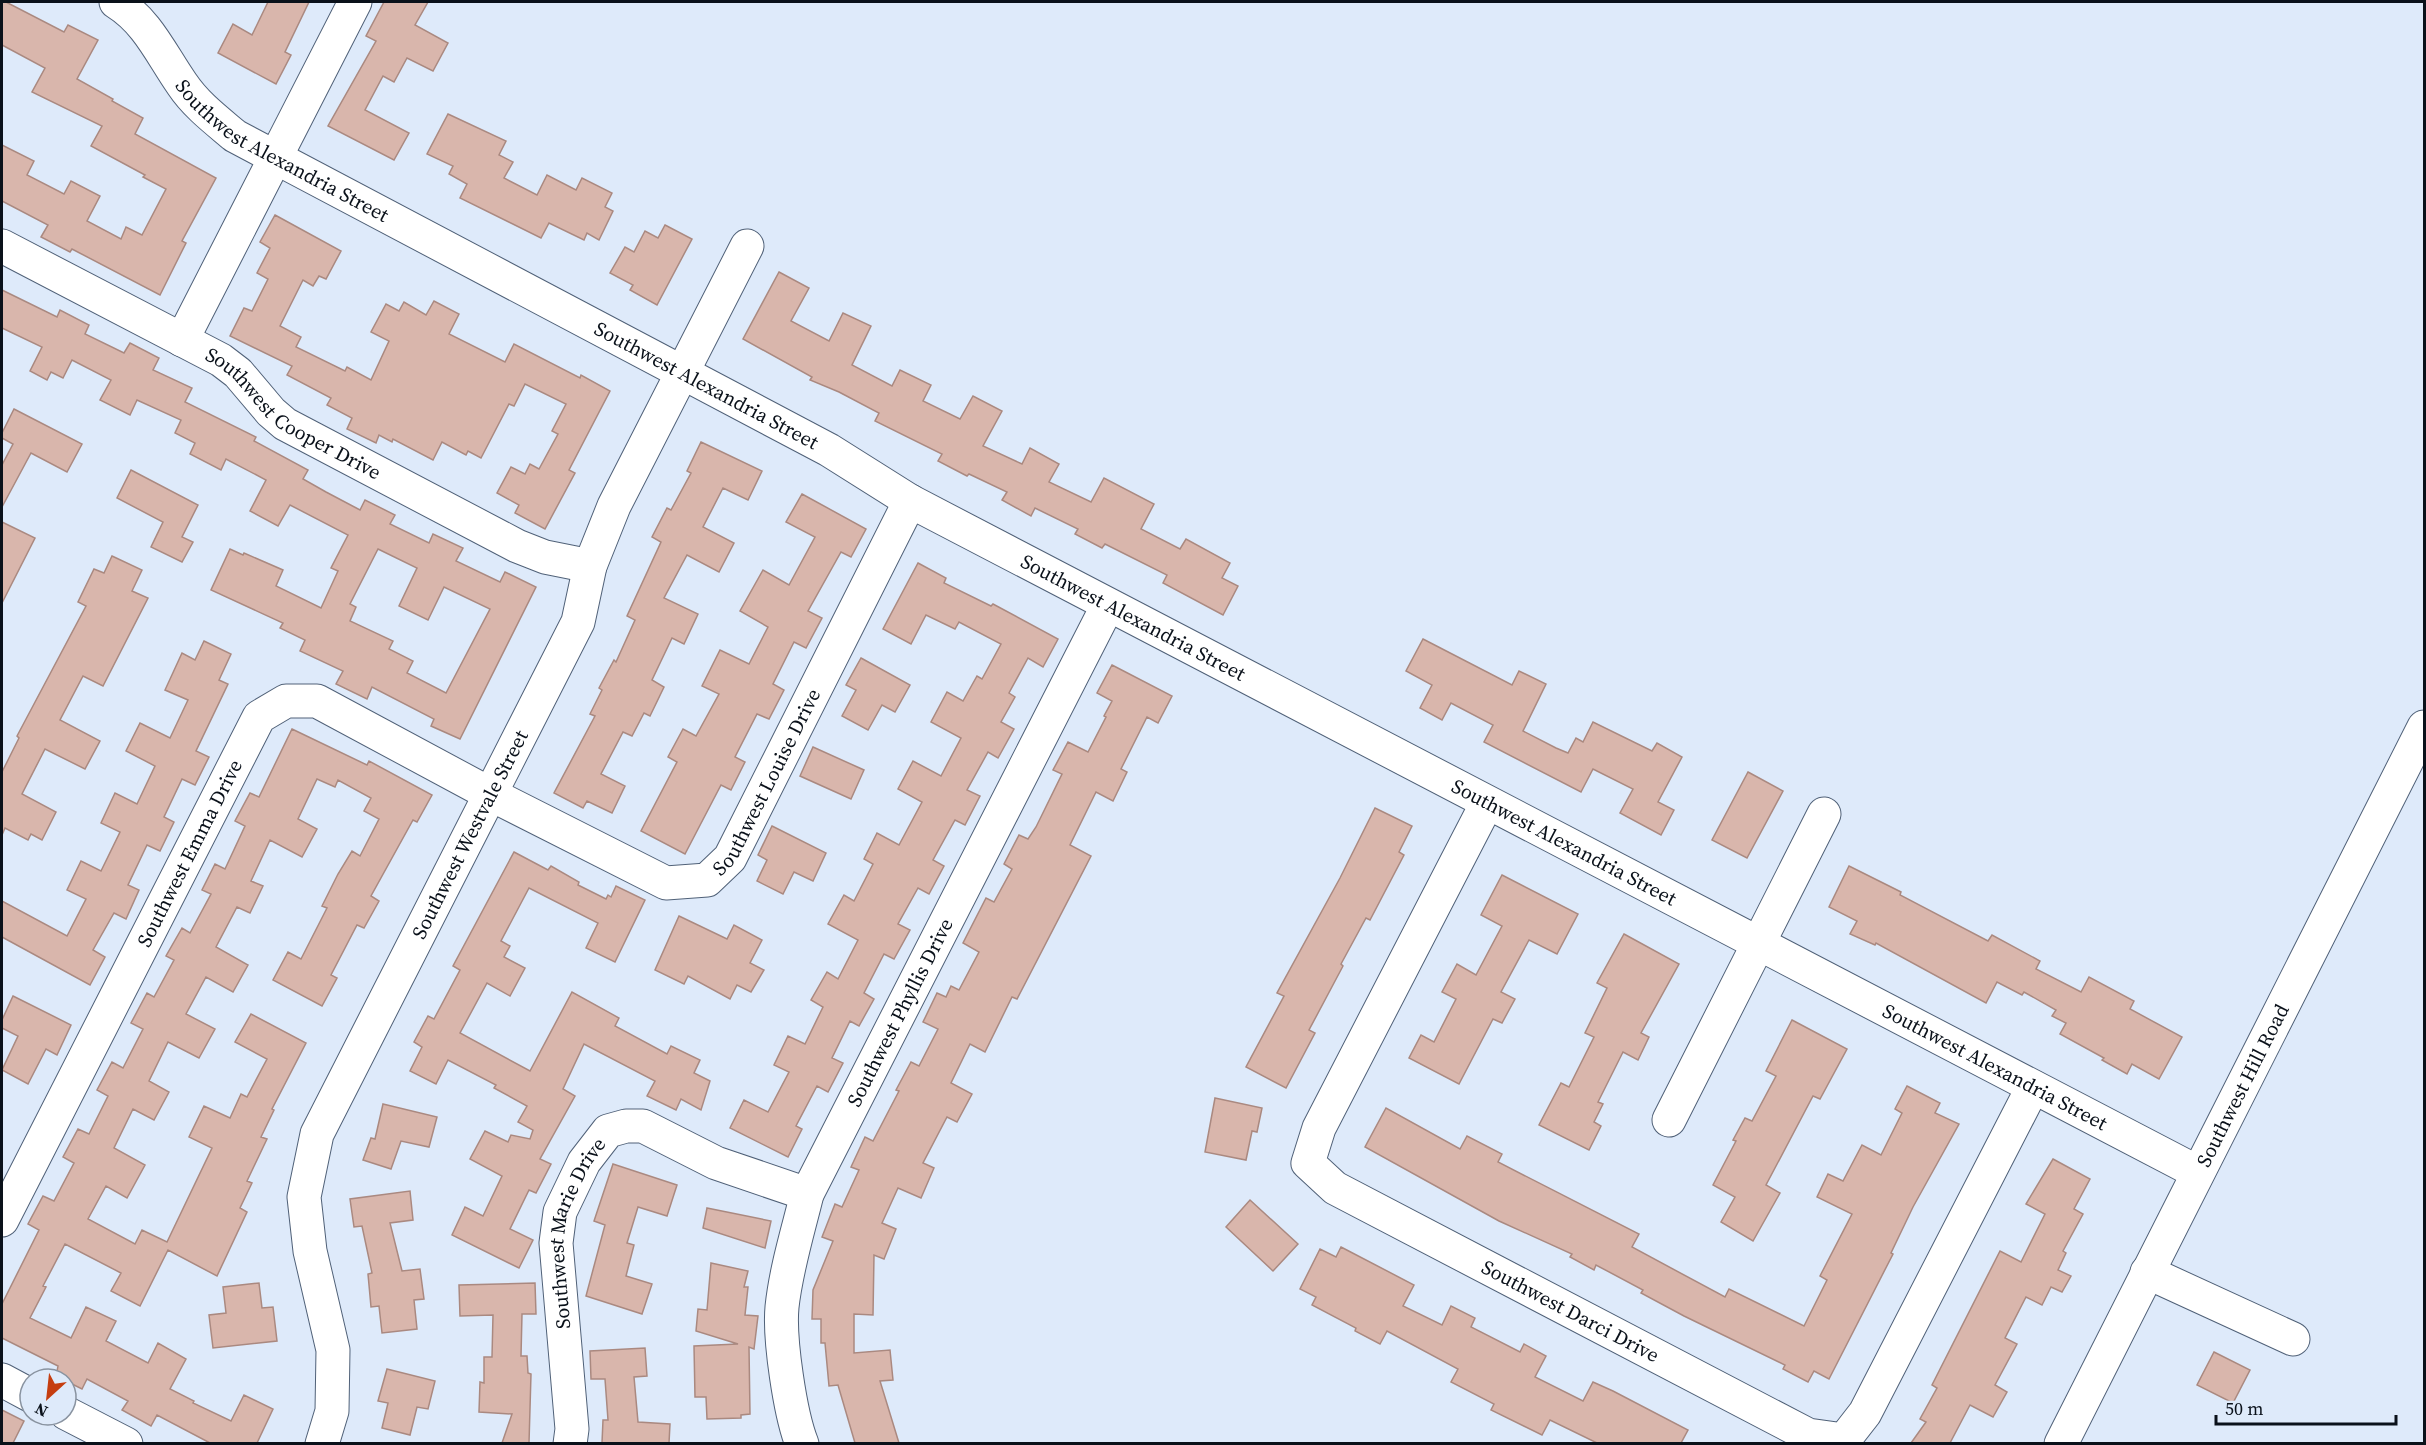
<svg xmlns="http://www.w3.org/2000/svg" width="2426" height="1445" font-family="'Source Serif 4',serif">
<style>
.building{fill:#d9b6ac;stroke:#aa8980;stroke-width:1.5;fill-rule:evenodd}
.lines{fill:none;stroke-linecap:round;stroke-linejoin:round}
.minor-casing{stroke:#506178;stroke-width:35}
.minor{stroke:#fff;stroke-width:33}
.labels{text-anchor:middle;stroke-width:6;stroke-linejoin:round;paint-order:stroke}
.street-label{font-size:20px;fill:#0a111a;stroke:#deeafa}
</style>
<rect width="100%" height="100%" fill="#deeafa"/>
<!-- building -->
<g class="building">
<path d="M2,2H6L64,32L68,25L98,40L77,79L113,99L112,101L143,118L135,134L216,178L182,241L186,243L160,295L72,249L70,252L41,237L48,225L2,201V145L34,161L27,175L64,194L71,181L100,196L87,221L121,239L126,227L142,235L166,189L143,177L145,175L91,146L102,126L32,92L45,68L2,45Z"/>
<path d="M268,2H309L285,52L291,55L276,84L218,53L233,24L252,35Z"/>
<path d="M384,2H428L415,25L448,43L433,71L407,58L394,82L383,76L365,110L409,133L394,160L328,126L376,41L366,36Z"/>
<path d="M448,114L506,141L499,155L513,162L504,178L537,195L547,175L576,190L582,178L612,193L605,207L613,211L599,240L587,233L584,240L549,223L541,238L460,198L467,184L449,174L453,166L427,154Z"/>
<path d="M275,215L341,251L326,279L319,276L313,286L303,280L280,326L301,337L296,347L345,371L347,367L371,380L389,341L371,332L386,304L399,311L404,302L426,315L434,301L459,314L449,334L505,362L514,344L580,378L581,375L610,391L569,470L575,473L545,529L515,513L519,505L497,493L511,467L525,474L530,464L539,469L558,434L552,431L566,404L525,384L514,406L509,404L481,458L468,451L466,455L442,442L433,460L393,439L392,442L379,435L376,443L347,429L352,418L327,405L331,398L287,375L292,366L230,336L244,308L252,311L268,279L257,273L270,248L260,242Z"/>
<path d="M665,225L692,239L657,305L630,290L633,285L610,273L625,247L634,252L645,231L658,238Z"/>
<path d="M779,272L809,288L791,321L829,341L843,313L871,326L852,365L892,386L900,370L931,385L923,401L960,419L973,396L1002,411L983,446L1022,464L1030,448L1059,464L1049,482L1091,502L1104,478L1154,504L1141,529L1180,549L1186,539L1230,563L1222,578L1238,586L1223,615L1163,583L1167,575L1105,544L1102,548L1075,534L1078,529L1035,508L1031,516L1002,500L1007,492L969,474L967,476L938,461L942,454L875,421L879,413L839,392L810,380L812,377L743,339Z"/>
<path d="M2,290L57,317L60,310L89,325L85,334L124,353L130,343L159,358L153,370L192,388L185,402L256,437L254,441L308,470L303,479L326,492L360,510L365,500L395,515L390,524L429,543L433,534L463,548L456,561L500,582L505,572L536,587L460,739L431,726L434,719L372,687L367,699L336,684L343,671L300,651L305,640L280,628L283,623L211,590L230,549L243,555L244,553L283,570L276,586L321,608L338,571L331,568L348,535L290,505L278,526L250,511L266,480L226,459L221,470L190,454L195,443L175,433L181,420L137,400L130,415L100,400L111,380L72,360L63,378L51,372L47,380L30,371L42,347L2,328ZM378,549L417,568L399,606L428,620L444,587L490,609L446,693L407,673L413,661L389,649L393,641L350,621L356,607L350,604Z"/>
<path d="M14,409L82,444L67,472L31,453L2,507V465L13,444L2,438V433Z"/>
<path d="M701,442L762,471L748,500L723,488L703,527L734,543L719,572L687,555L664,598L698,614L684,644L672,638L652,680L664,687L650,716L644,713L632,736L623,732L601,774L625,786L612,813L587,801L583,808L554,793L595,716L590,714L602,690L599,688L614,660L616,662L635,620L627,616L661,542L652,537L667,508L671,510L691,473L687,471Z"/>
<path d="M131,470L198,505L182,537L193,542L182,562L151,547L163,522L117,498Z"/>
<path d="M802,494L866,529L851,557L841,552L808,611L822,618L806,648L794,642L773,684L784,690L769,719L757,714L735,757L745,762L731,790L721,785L685,854L641,831L677,762L668,757L683,729L696,736L719,694L702,686L720,650L749,664L768,627L740,611L763,570L789,585L815,537L786,522Z"/>
<path d="M2,522L35,538L2,603Z"/>
<path d="M112,556L142,570L132,591L148,598L103,686L83,676L60,720L100,741L85,769L45,749L22,794L56,812L42,840L31,834L28,840L5,828L2,835V772L19,738L17,736L86,606L78,602L94,569L104,573Z"/>
<path d="M918,563L946,578L944,583L991,606L993,604L1058,639L1043,667L1028,658L1009,693L1015,697L1001,722L1014,729L998,758L988,752L967,790L980,796L965,825L955,820L933,860L944,866L929,894L918,888L898,924L910,930L894,959L884,954L864,993L874,999L859,1026L850,1021L832,1058L843,1063L828,1092L817,1086L796,1126L802,1129L788,1157L730,1128L744,1100L768,1112L789,1072L774,1065L788,1036L805,1044L823,1007L811,1000L827,972L838,979L858,940L828,924L844,895L854,901L873,864L864,859L877,833L899,845L922,802L898,789L913,761L941,776L961,738L931,722L947,692L963,701L977,676L982,679L1001,644L959,622L955,629L926,615L911,644L883,629Z"/>
<path d="M1423,639L1512,685L1519,671L1546,684L1523,731L1556,748L1568,753L1576,738L1583,742L1593,722L1652,751L1657,743L1682,757L1658,802L1674,810L1661,835L1620,813L1633,789L1593,769L1581,792L1484,742L1493,725L1451,703L1442,720L1420,708L1432,685L1406,671Z"/>
<path d="M204,641L231,654L219,680L228,684L196,751L209,757L195,785L182,779L164,817L174,822L160,851L147,845L128,885L139,890L126,919L114,913L93,950L105,957L90,985L2,937V901L67,936L86,899L67,890L81,861L101,871L120,832L101,823L115,793L137,804L155,766L126,751L140,723L170,738L188,700L165,690L182,653L195,660Z"/>
<path d="M861,658L910,685L895,712L882,705L868,730L842,716L856,690L846,685Z"/>
<path d="M1112,665L1172,696L1158,723L1147,717L1121,769L1127,772L1113,801L1096,792L1070,845L1091,856L1017,999L1012,997L985,1052L970,1044L951,1083L972,1094L957,1122L947,1117L923,1163L934,1168L921,1198L898,1188L882,1223L896,1229L884,1259L874,1255L873,1315L854,1314V1353L890,1350L893,1380L880,1381L899,1443H855L838,1385L829,1386L825,1343H821V1319H812L813,1290L833,1241L822,1237L835,1204L842,1207L859,1170L851,1167L865,1137L873,1141L899,1091L896,1090L911,1062L919,1066L938,1029L923,1022L937,993L946,997L951,986L959,990L979,952L963,943L986,898L994,902L1012,869L1004,864L1019,835L1028,839L1036,827L1062,774L1053,770L1068,742L1088,752L1106,717L1104,716L1112,701L1097,693Z"/>
<path d="M292,729L367,765L369,761L432,795L417,822L413,820L371,896L379,901L364,928L357,925L331,975L337,978L322,1006L273,980L288,952L301,959L327,908L322,906L338,874L352,851L360,856L379,819L364,811L371,798L338,780L335,787L317,779L298,819L317,829L302,857L270,840L251,881L263,886L250,913L237,907L216,947L248,965L233,992L206,977L186,1014L215,1029L199,1058L168,1042L149,1081L169,1092L154,1120L133,1109L114,1148L145,1165L127,1198L106,1186L88,1219L135,1244L142,1230L167,1242L212,1148L189,1137L204,1106L230,1118L241,1094L247,1097L267,1059L235,1042L251,1014L306,1043L272,1109L274,1110L261,1137L267,1139L247,1181L252,1183L240,1208L247,1212L217,1276L168,1250L140,1306L111,1291L121,1273L65,1244L43,1286L46,1287L30,1318L71,1338L86,1307L116,1321L106,1341L148,1363L158,1343L186,1359L170,1389L194,1401L193,1403L231,1421L244,1395L273,1409L257,1443H210L157,1415L151,1426L122,1410L128,1401L87,1379L82,1389L66,1381V1379L56,1377L58,1366L2,1338V1304L39,1230L28,1224L43,1196L54,1201L74,1163L63,1157L78,1129L89,1134L108,1096L97,1090L112,1062L123,1068L143,1029L131,1023L147,993L154,997L174,960L166,956L182,928L190,933L211,894L202,890L215,864L225,869L245,826L235,821L250,793L259,797Z"/>
<path d="M813,747L864,770L851,799L800,776Z"/>
<path d="M1748,772L1783,791L1747,858L1712,840Z"/>
<path d="M1375,808L1412,826L1399,852L1404,855L1370,920L1366,918L1341,964L1343,966L1309,1030L1315,1033L1286,1088L1246,1067L1284,996L1277,993L1340,878Z"/>
<path d="M772,826L826,853L813,881L794,872L783,894L757,881L767,860L758,855Z"/>
<path d="M514,852L548,870L551,866L579,882L578,885L606,899L608,895L611,897L616,886L645,900L615,962L586,948L598,923L529,888L501,941L510,946L504,957L525,968L510,996L487,983L460,1033L530,1071L572,992L619,1018L615,1026L667,1054L671,1046L700,1060L694,1073L710,1081L701,1110L681,1099L676,1110L647,1096L655,1081L584,1044L563,1089L575,1096L540,1159L551,1164L536,1193L529,1190L510,1229L533,1240L519,1268L452,1235L465,1207L483,1216L502,1176L470,1159L485,1131L508,1142L511,1135L530,1139L533,1130L518,1122L527,1106L494,1088L496,1085L448,1060L436,1084L410,1071L422,1047L414,1042L428,1016L434,1019L460,970L453,966Z"/>
<path d="M1849,866L1901,892L1900,895L1988,941L1992,935L2040,961L2036,969L2081,992L2089,977L2134,1001L2130,1009L2182,1037L2159,1079L2132,1064L2127,1074L2102,1060L2104,1058L2060,1034L2066,1023L2052,1016L2056,1010L2024,992L2022,995L1997,982L1986,1003L1876,943L1875,945L1850,934L1857,921L1829,907Z"/>
<path d="M1502,875L1578,914L1557,954L1529,940L1501,992L1515,999L1502,1023L1493,1019L1459,1084L1409,1058L1421,1035L1434,1042L1456,999L1442,992L1457,964L1476,975L1502,926L1481,915Z"/>
<path d="M679,916L727,939L734,925L762,940L750,963L764,970L751,992L737,985L730,999L688,976L684,984L655,970Z"/>
<path d="M1624,934L1679,964L1641,1033L1649,1037L1638,1060L1623,1052L1598,1102L1603,1104L1594,1122L1601,1126L1589,1150L1539,1125L1561,1083L1569,1087L1594,1037L1585,1033L1607,988L1597,983Z"/>
<path d="M13,996L71,1025L57,1055L46,1049L28,1084L2,1070L18,1036L2,1028V1020Z"/>
<path d="M1792,1020L1847,1049L1820,1099L1813,1096L1766,1185L1780,1193L1753,1241L1721,1222L1735,1197L1713,1185L1736,1141L1733,1140L1745,1118L1752,1121L1776,1076L1766,1071Z"/>
<path d="M1907,1086L1940,1103L1935,1113L1959,1124L1913,1207L1891,1253L1893,1254L1829,1379L1814,1371L1808,1382L1783,1369L1785,1365L1684,1316L1641,1293L1643,1290L1596,1265L1594,1270L1570,1257L1572,1254L1499,1221L1365,1147L1386,1108L1460,1149L1467,1136L1502,1154L1498,1162L1639,1234L1632,1247L1725,1297L1729,1289L1804,1326L1827,1280L1820,1276L1852,1214L1817,1197L1828,1174L1843,1181L1862,1145L1881,1155L1902,1113L1895,1109Z"/>
<path d="M1215,1098L1262,1108L1257,1132L1252,1131L1246,1160L1205,1152Z"/>
<path d="M383,1104L437,1117L429,1147L401,1141L391,1169L363,1160L371,1138L375,1139Z"/>
<path d="M2053,1159L2090,1179L2074,1209L2083,1214L2063,1251L2066,1253L2058,1270L2071,1276L2062,1292L2051,1287L2042,1305L2026,1297L2005,1338L2017,1344L1995,1385L2007,1392L1993,1417L1970,1405L1950,1443H1911L1926,1422L1920,1419L1937,1388L1932,1385L2000,1251L2021,1262L2045,1214L2026,1204Z"/>
<path d="M613,1164L677,1185L667,1216L638,1207L627,1243L634,1245L626,1276L652,1284L642,1314L586,1296L605,1225L594,1221Z"/>
<path d="M410,1191L413,1220L390,1223L402,1271L420,1269L424,1299L414,1300L417,1329L382,1333L379,1306L371,1307L368,1274L372,1273L362,1226L354,1227L350,1199Z"/>
<path d="M1250,1200L1298,1244L1273,1271L1226,1227Z"/>
<path d="M707,1208L771,1221L765,1248L703,1228Z"/>
<path d="M1341,1247L1414,1285L1403,1306L1442,1325L1451,1306L1475,1318L1471,1327L1520,1352L1524,1344L1546,1356L1535,1377L1583,1401L1593,1382L1613,1391L1688,1430L1681,1443H1597L1550,1420L1542,1435L1491,1410L1494,1404L1451,1382L1458,1369L1387,1331L1380,1344L1355,1331L1356,1328L1312,1305L1316,1297L1300,1289L1320,1249L1336,1257Z"/>
<path d="M711,1263L748,1271L744,1287H748L745,1315L758,1316L754,1349L749,1347L750,1414L741,1415V1418L707,1419L706,1397H695L694,1346L738,1344L696,1331L698,1309L707,1310Z"/>
<path d="M259,1283L262,1308L273,1307L277,1341L213,1348L209,1315L226,1313L223,1287Z"/>
<path d="M535,1283L536,1314H522L521,1356H527L528,1373L531,1374L529,1443H502L512,1414L479,1412L480,1382L484,1383V1357H492L493,1315L460,1316L459,1285Z"/>
<path d="M645,1348L647,1376L634,1377L638,1422L670,1424L669,1443H602L603,1420H608L605,1379H591L590,1351Z"/>
<path d="M2214,1352L2250,1370L2233,1403L2197,1385Z"/>
<path d="M387,1369L435,1381L428,1409L417,1407L410,1435L382,1428L388,1403L378,1401Z"/>
<path d="M2,1410L24,1421L13,1443H2Z"/>
</g>
<g class="lines">
<!-- minor casing -->
<g class="minor-casing">
<g id="minor">
<path id="s1" d="M116,2C148,22 161,54 182,84C196,105 216,120 235,136L829,450L910,501L2197,1172"/>
<path id="s2" d="M2,246L221,360L238,373L271,412L285,424L517,546L545,557L590,566"/>
<path d="M182,340L355,2"/>
<path id="s3" d="M1487,803L1319,1128L1308,1163L1335,1188L1808,1435L1844,1440L1865,1413L2033,1087"/>
<path d="M1669,1120L1824,814"/>
<path id="s4" d="M2,1220L259,717L286,701H317L490,794L666,883L707,880L730,858L910,501"/>
<path d="M2147,1272L2293,1339"/>
<path d="M2,1380L30,1395"/>
<path d="M66,1413L126,1444"/>
<path id="s5" d="M322,1444L332,1411L333,1350L310,1251L304,1197L317,1134L578,622L590,566L614,506L747,246"/>
<path id="s6" d="M570,1444L572,1429L556,1243L560,1212L584,1162L608,1131L626,1126H643L716,1163L807,1194"/>
<path id="s7" d="M802,1444C790,1414 779,1338 782,1307C786,1269 798,1231 807,1194L1108,605"/>
<path id="s8" d="M2061,1444L2424,727"/>
</g>
</g>
<!-- minor -->
<use href="#minor" class="minor"/>
</g>
<g class="labels">
<!-- street labels -->
<g class="street-label">
<text dy="7" stroke="none"><textPath href="#s1" startOffset="228">Southwest Alexandria Street</textPath></text>
<text dy="7" stroke="none"><textPath href="#s1" startOffset="714">Southwest Alexandria Street</textPath></text>
<text dy="7" stroke="none"><textPath href="#s2" startOffset="338">Southwest Cooper Drive</textPath></text>
<text dy="7" stroke="none"><textPath href="#s1" startOffset="1200">Southwest Alexandria Street</textPath></text>
<text dy="7" stroke="none"><textPath href="#s4" startOffset="1178">Southwest Louise Drive</textPath></text>
<text dy="7" stroke="none"><textPath href="#s5" startOffset="652">Southwest Westvale Street</textPath></text>
<text dy="7" stroke="none"><textPath href="#s1" startOffset="1686">Southwest Alexandria Street</textPath></text>
<text dy="7" stroke="none"><textPath href="#s4" startOffset="412">Southwest Emma Drive</textPath></text>
<text dy="7" stroke="none"><textPath href="#s7" startOffset="459">Southwest Phyllis Drive</textPath></text>
<text dy="7" stroke="none"><textPath href="#s1" startOffset="2172">Southwest Alexandria Street</textPath></text>
<text dy="7" stroke="none"><textPath href="#s8" startOffset="402">Southwest Hill Road</textPath></text>
<text dy="7" stroke="none"><textPath href="#s6" startOffset="216">Southwest Marie Drive</textPath></text>
<text dy="7" stroke="none"><textPath href="#s3" startOffset="705">Southwest Darci Drive</textPath></text>
</g>
</g>
<!-- border -->
<rect width="2426" height="1445" fill="none" stroke="#0a111a" stroke-width="6"/>
<!-- north arrow -->
<g transform="translate(48 1397) rotate(207)"><circle r="28" fill="#deeafa" stroke="#8993a0" stroke-width="1.5"/>
<path d="M0-4.5L10 22L0 15L-10 22Z" fill="#c53d0f"/>
<text y="-9" font-size="16" font-weight="bold" text-anchor="middle" fill="#0a111a">N</text>
</g>
<!-- scale -->
<path d="M2216 1415v9h180v-9" fill="none" stroke="#0a111a" stroke-width="3"/>
<text x="2225" y="1415" font-size="18" fill="#0a111a" stroke="#deeafa" stroke-width="4.5" paint-order="stroke">50 m</text>
</svg>
